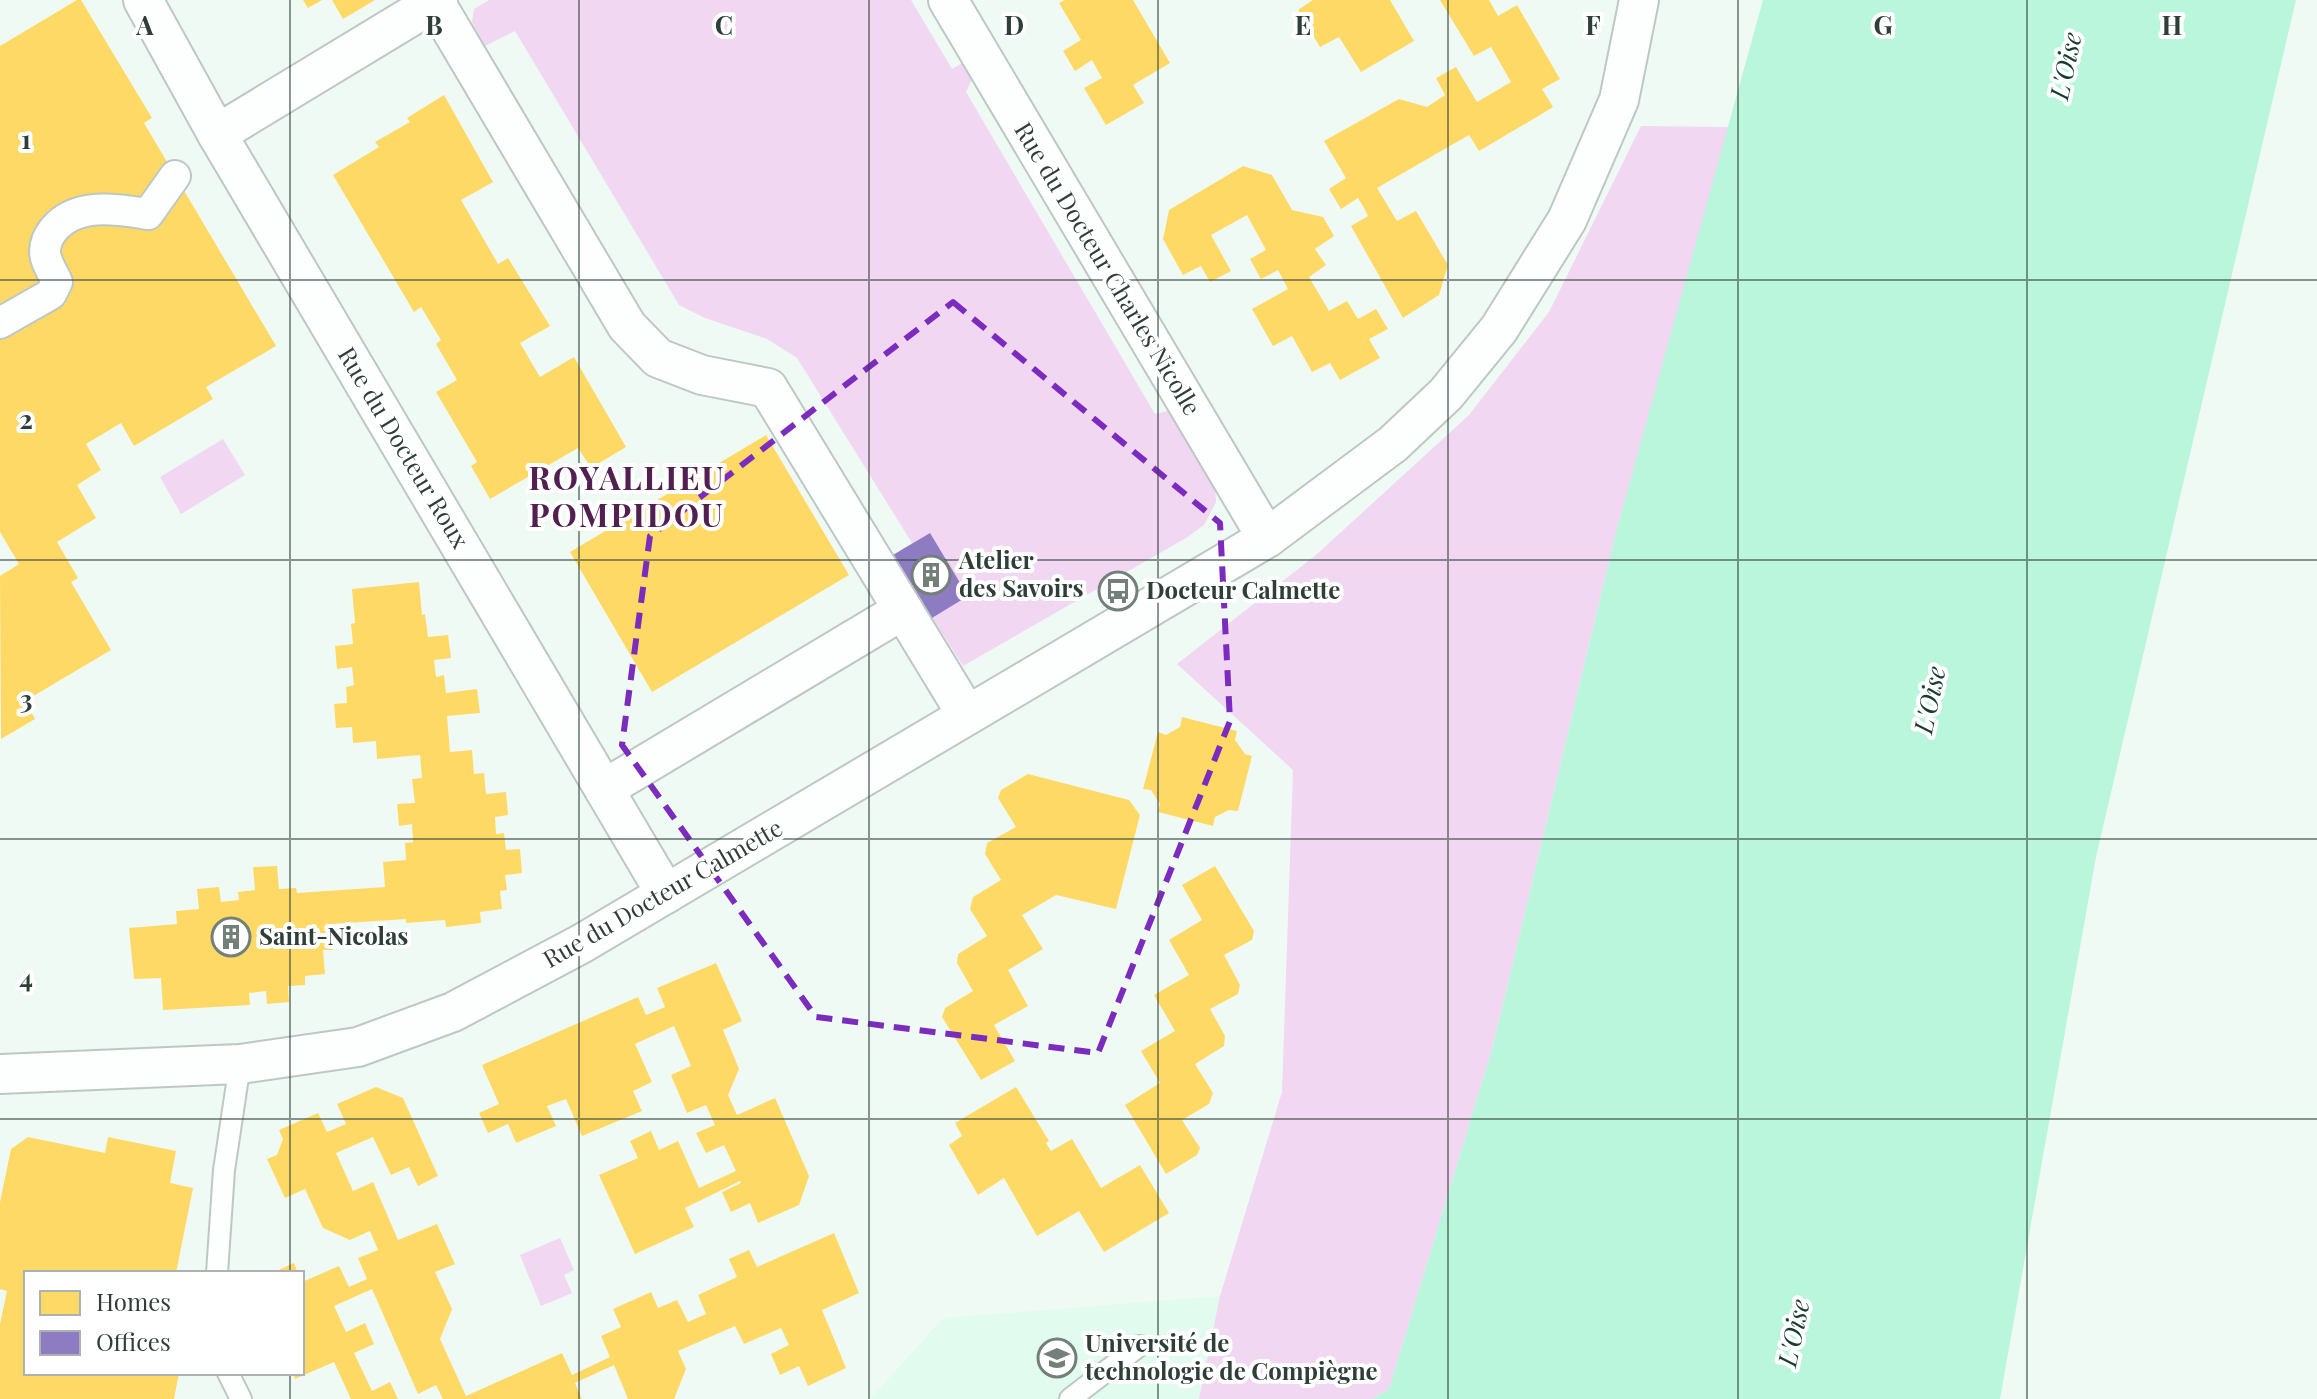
<svg xmlns="http://www.w3.org/2000/svg" width="2317" height="1399" font-family="'Playfair Display',serif">
<style>
.built{fill:#e1fcef}
.green{fill:#f1d7f1}
.water{fill:#baf6dc}
.homes{fill:#ffd966}
.offices{fill:#8e7cc3}
.lines{fill:none;stroke-linecap:round;stroke-linejoin:round}
.service-casing{stroke:#bdc8c3;stroke-width:24}
.pedestrian-casing{stroke:#bdc8c3;stroke-width:34}
.minor-casing{stroke:#bdc8c3;stroke-width:42}
.service{stroke:#fdfefe;stroke-width:20}
.pedestrian{stroke:#fdfefe;stroke-width:30}
.minor{stroke:#fdfefe;stroke-width:38}
.marked{fill:none;stroke:#7b2cbf;stroke-width:6;stroke-dasharray:16 10;stroke-linejoin:round}
.grid{fill:none;stroke:#2f3f38;stroke-width:2;stroke-opacity:0.55}
.labels{text-anchor:middle;stroke-width:8;stroke-linejoin:round;paint-order:stroke}
.street-label{font-size:24px;fill:#2f3f38;stroke:#fff}
.poi-label{font-size:24px;font-weight:bold;fill:#2f3f38;stroke:#fff;text-anchor:start}
.water-label{font-size:26px;font-style:italic;fill:#183c2e;stroke:#fff}
.district-label{font-size:32px;font-weight:bold;letter-spacing:2px;fill:#522050;stroke:#fff}
.grid-label{font-size:26px;text-anchor:middle;font-weight:bold;fill:#2f3f38;stroke:#fff;stroke-width:8;stroke-linejoin:round;paint-order:stroke}
</style>
<rect width="100%" height="100%" fill="#f0faf5"/>
<!-- built -->
<path class="built" d="M1220,1296L1199,1399H870L943,1318Z"/>
<!-- green -->
<g class="green">
<path d="M489,0H911L952,69L964,62L973,77L966,92L1155,414L1171,410L1215,482L1216,502L1204,525L1186,538L963,666L893,555L912,543L797,358L767,339L705,318L679,305L515,31L485,46L472,22L474,9Z"/>
<path d="M1641,126L1730,127L1616,532L1493,1046L1389,1389L1372,1399H1199L1220,1296L1282,1092L1293,770L1177,664L1316,555L1469,415L1549,312Z"/>
<path d="M223,439L245,475L181,514L160,477Z"/>
<path d="M560,1238L574,1270L564,1275L572,1293L541,1306L520,1255Z"/>
</g>
<!-- water -->
<path class="water" d="M1763,0H2296L2096,857L2000,1399H1372L1389,1389L1493,1046L1616,532Z"/>
<!-- homes -->
<g class="homes">
<path d="M77,0H81L152,118L144,123L276,346L206,387L213,399L134,446L121,423L86,444L101,470L77,485L96,518L57,542L78,578L71,582L111,650L25,701L35,719L1,739L0,576L19,564L0,532V46Z"/>
<path d="M303,0H322L308,8Z"/>
<path d="M332,0H375L343,19Z"/>
<path d="M1065,0H1133L1170,63L1133,85L1144,103L1106,125L1084,88L1102,78L1092,60L1075,71L1063,51L1081,40L1059,3Z"/>
<path d="M1313,0H1390L1414,41L1361,72L1339,37L1320,47L1298,10Z"/>
<path d="M1440,0H1489L1498,16L1517,5L1560,79L1542,89L1553,107L1535,118L1479,151L1469,135L1377,188L1397,221L1416,211L1448,265L1439,295L1403,318L1351,226L1368,216L1363,206L1358,198L1341,209L1329,189L1346,178L1324,141L1399,99L1427,107L1445,95L1436,78L1456,67L1477,102L1511,82L1491,47L1474,56Z"/>
<path d="M444,95L493,182L461,200L498,264L508,258L550,326L520,343L540,377L574,357L626,447L591,468L578,448L490,499L471,466L477,462L436,392L457,380L436,344L441,340L421,307L414,312L333,175L379,147L375,142L410,122L407,118Z"/>
<path d="M1243,166L1272,175L1292,210L1323,217L1334,236L1315,249L1326,265L1309,277L1329,311L1347,301L1358,319L1376,309L1388,329L1369,339L1380,358L1340,380L1330,363L1312,372L1292,336L1273,346L1252,309L1288,289L1278,270L1261,279L1250,259L1266,250L1247,215L1211,235L1231,271L1210,282L1201,266L1183,275L1163,239L1169,210Z"/>
<path d="M766,435L849,575L652,692L570,552Z"/>
<path d="M419,582L422,615L425,614L428,637L448,635L451,658L434,660L436,677L444,675L446,693L477,689L480,713L447,716L450,752L472,750L474,774L484,773L486,794L506,792L508,815L495,817L496,834L504,833L506,850L520,849L522,873L505,875L507,890L500,891L502,909L480,912L481,923L446,927L445,920L406,923V919L331,924L333,950H323L325,974L305,976V985L288,986L289,1002L267,1004L266,991L249,993L250,1005L163,1010L161,978L134,979L129,928L177,924L176,911L199,909L197,889L219,887L221,902L239,900L238,892L255,890L253,867L277,866L279,889L296,888L297,893L385,887L383,862L406,860L405,843L413,842L412,824L399,826L397,804L415,803L412,779L422,778L420,755L377,759L376,741L353,743L352,727L336,728L334,704L347,703L346,687L354,685L352,667L337,669L335,646L353,644L351,624L355,623L352,589Z"/>
<path d="M1182,717L1237,731L1235,740L1245,754L1252,756L1238,811L1229,810L1215,817L1213,826L1158,812L1160,804L1151,790L1143,789L1158,732L1166,735L1180,727Z"/>
<path d="M1028,774L1129,800L1140,815L1116,909L1056,895L1022,915L1043,949L1008,970L1028,1006L994,1025L1015,1061L981,1080L942,1017L945,1008L973,991L957,963L958,954L987,936L970,909L973,897L1001,880L985,854L987,843L1016,827L998,798L1001,790Z"/>
<path d="M1215,866L1254,931L1252,940L1224,955L1240,985L1238,994L1210,1009L1225,1036L1224,1046L1195,1064L1213,1093L1209,1104L1182,1120L1200,1148L1197,1155L1166,1174L1125,1105L1160,1083L1141,1051L1175,1031L1154,995L1189,975L1169,940L1202,920L1182,885Z"/>
<path d="M716,963L742,1021L723,1030L739,1069L728,1095L737,1115L775,1098L809,1176L799,1205L758,1223L750,1203L731,1212L722,1192L741,1183L740,1181L685,1208L694,1227L635,1254L599,1175L638,1158L630,1141L651,1131L659,1150L678,1141L699,1188L736,1171L724,1145L706,1153L696,1133L715,1125L706,1105L687,1113L671,1075L691,1066L674,1026L635,1044L652,1082L633,1091L642,1111L582,1136L566,1099L547,1106L556,1126L516,1143L508,1124L488,1133L479,1113L499,1104L482,1065L638,997L646,1015L665,1007L657,988Z"/>
<path d="M376,1087L403,1098L438,1176L418,1186L409,1167L391,1175L373,1137L336,1153L353,1191L373,1182L398,1240L437,1224L455,1264L435,1272L452,1309L440,1339L466,1396L562,1353L572,1375L610,1357L601,1336L621,1327L613,1309L651,1292L658,1308L677,1300L688,1322L706,1314L698,1295L737,1277L729,1259L749,1250L757,1267L834,1233L859,1293L822,1310L846,1368L808,1386L799,1366L780,1375L771,1354L789,1345L781,1328L744,1344L735,1326L678,1351L686,1369L674,1399H628L614,1365L575,1383L582,1399H443L436,1385L418,1394L372,1289L334,1306L346,1332L365,1323L374,1344L354,1353L372,1391L390,1382L398,1399H351L334,1362L295,1379L293,1373H302V1282L339,1266L349,1287L367,1279L358,1258L378,1250L370,1231L350,1240L323,1228L305,1189L285,1198L267,1159L277,1155L283,1139L279,1130L318,1113L327,1132L346,1124L337,1104Z"/>
<path d="M1016,1087L1049,1141L1046,1143L1051,1151L1072,1139L1101,1188L1140,1165L1169,1213L1104,1252L1079,1211L1037,1236L1004,1178L978,1195L949,1145L962,1136L955,1123Z"/>
<path d="M28,1137L105,1153L108,1137L176,1151L170,1183L193,1188L176,1273H26V1373H179L174,1399H0V1324L7,1291L0,1289V1202L11,1149Z"/>
<path d="M294,1263L298,1273H272Z"/>
</g>
<!-- offices -->
<path class="offices" d="M930,533L968,596L932,618L893,555Z"/>
<g class="lines">
<!-- service casing -->
<g class="service-casing">
<g id="service">
<path d="M217,1273L224,1170L240,1064"/>
<path d="M228,1373L241,1399"/>
<path d="M1070,1399L1139,1346"/>
</g>
</g>
<!-- pedestrian casing -->
<g class="pedestrian-casing">
<path id="pedestrian" d="M0,323L51,294L57,282C53,273 45,261 45,252C45,244 49,235 54,229C77,202 116,209 148,214L175,176"/>
</g>
<!-- minor casing -->
<g class="minor-casing">
<g id="minor">
<path d="M143,0L217,134L666,894"/>
<path d="M948,0L1267,538"/>
<path d="M435,2L627,326L658,358L702,375L768,388L967,715"/>
<path d="M217,134L438,0"/>
<path d="M604,789L903,610"/>
<path d="M0,1074L240,1064L358,1047L453,1012L581,944L1267,538L1393,444L1446,394L1499,329L1567,220L1619,100L1639,0"/>
</g>
</g>
<!-- service -->
<use href="#service" class="service"/>
<!-- pedestrian -->
<use href="#pedestrian" class="pedestrian"/>
<!-- minor -->
<use href="#minor" class="minor"/>
</g>
<!-- marked area -->
<path class="marked" d="M953,302L1220,523L1230,721L1098,1053L816,1017L622,745L650,536Z"/>
<!-- grid -->
<path class="grid" d="M290,0V1273M579,0V1399M869,0V1399M1158,0V1399M1448,0V1399M1738,0V1399M2027,0V1399M0,280H2317M0,560H2317M0,839H2317M0,1119H2317M290,1373V1399"/>
<!-- icons -->
<defs>
<g id="building-ring" transform="scale(2)"><circle r="9.5" fill="#fff" stroke="#73807a" stroke-width="1.5"/><path d="M-4-6H4V6H1V3H-1V6H-4ZM-2.5-4.3h1.7v1.8h-1.7ZM.8-4.3h1.7v1.8H.8ZM-2.5-1h1.7V.8h-1.7ZM.8-1h1.7V.8H.8Z" fill="#73807a"/></g>
<g id="bus-ring" transform="scale(2)"><circle r="9.5" fill="#fff" stroke="#73807a" stroke-width="1.5"/><path d="M-5-6H5V4H4V6H2V4H-2V6H-4V4H-5ZM-3.5-4V0h7V-4ZM-3.5 1.2v1.5H-2V1.2ZM2 1.2v1.5H3.5V1.2Z" fill="#73807a"/></g>
<g id="university-ring" transform="scale(2)"><circle r="9.5" fill="#fff" stroke="#73807a" stroke-width="1.5"/><path d="M0-5L7-2L0 1L-7-2ZM-4 1L0 2.5L4 1V4Q0 6-4 4Z" fill="#73807a"/></g>
</defs>
<g fill-rule="evenodd">
<use href="#building-ring" x="931" y="575"/>
<use href="#bus-ring" x="1118" y="591"/>
<use href="#building-ring" x="231" y="937"/>
<use href="#university-ring" x="1057" y="1358"/>
</g>
<g class="labels">
<!-- street labels -->
<g class="street-label">
<text transform="translate(1107 269) rotate(59)" y="8">Rue du Docteur Charles Nicolle</text>
<text transform="translate(403 448) rotate(59)" y="8">Rue du Docteur Roux</text>
<text transform="translate(663 894) rotate(-30)" y="8">Rue du Docteur Calmette</text>
</g>
<!-- poi labels -->
<g class="poi-label">
<text x="959" y="569">Atelier<tspan x="959" dy="28">des Savoirs</tspan></text>
<text x="1146" y="599">Docteur Calmette</text>
<text x="259" y="945">Saint-Nicolas</text>
<text x="1085" y="1352">Université de<tspan x="1085" dy="28">technologie de Compiègne</tspan></text>
</g>
<!-- water labels -->
<g class="water-label">
<text transform="translate(2066 66) rotate(-78)" y="9">L'Oise</text>
<text transform="translate(1930 700) rotate(-78)" y="9">L'Oise</text>
<text transform="translate(1794 1333) rotate(-78)" y="9">L'Oise</text>
</g>
<!-- district labels -->
<g class="district-label">
<text x="627" y="490">ROYALLIEU<tspan x="627" dy="37">POMPIDOU</tspan></text>
</g>
</g>
<g class="grid-label">
<text x="145" y="35">A</text>
<text x="434" y="35">B</text>
<text x="724" y="35">C</text>
<text x="1014" y="35">D</text>
<text x="1303" y="35">E</text>
<text x="1593" y="35">F</text>
<text x="1883" y="35">G</text>
<text x="2172" y="35">H</text>
<text x="26" y="149">1</text>
<text x="26" y="429">2</text>
<text x="26" y="709">3</text>
<text x="26" y="988">4</text>
</g>
<!-- legend -->
<rect x="24" y="1271" width="280" height="104" fill="#ffffff" stroke="#acb2af" stroke-width="2"/>
<rect x="40" y="1291" width="40" height="24" fill="#ffd966" stroke="#acb2af" stroke-width="2"/>
<text x="96" y="1311" font-size="24" fill="#2f3f38">Homes</text>
<rect x="40" y="1331" width="40" height="24" fill="#8e7cc3" stroke="#acb2af" stroke-width="2"/>
<text x="96" y="1351" font-size="24" fill="#2f3f38">Offices</text>
</svg>
